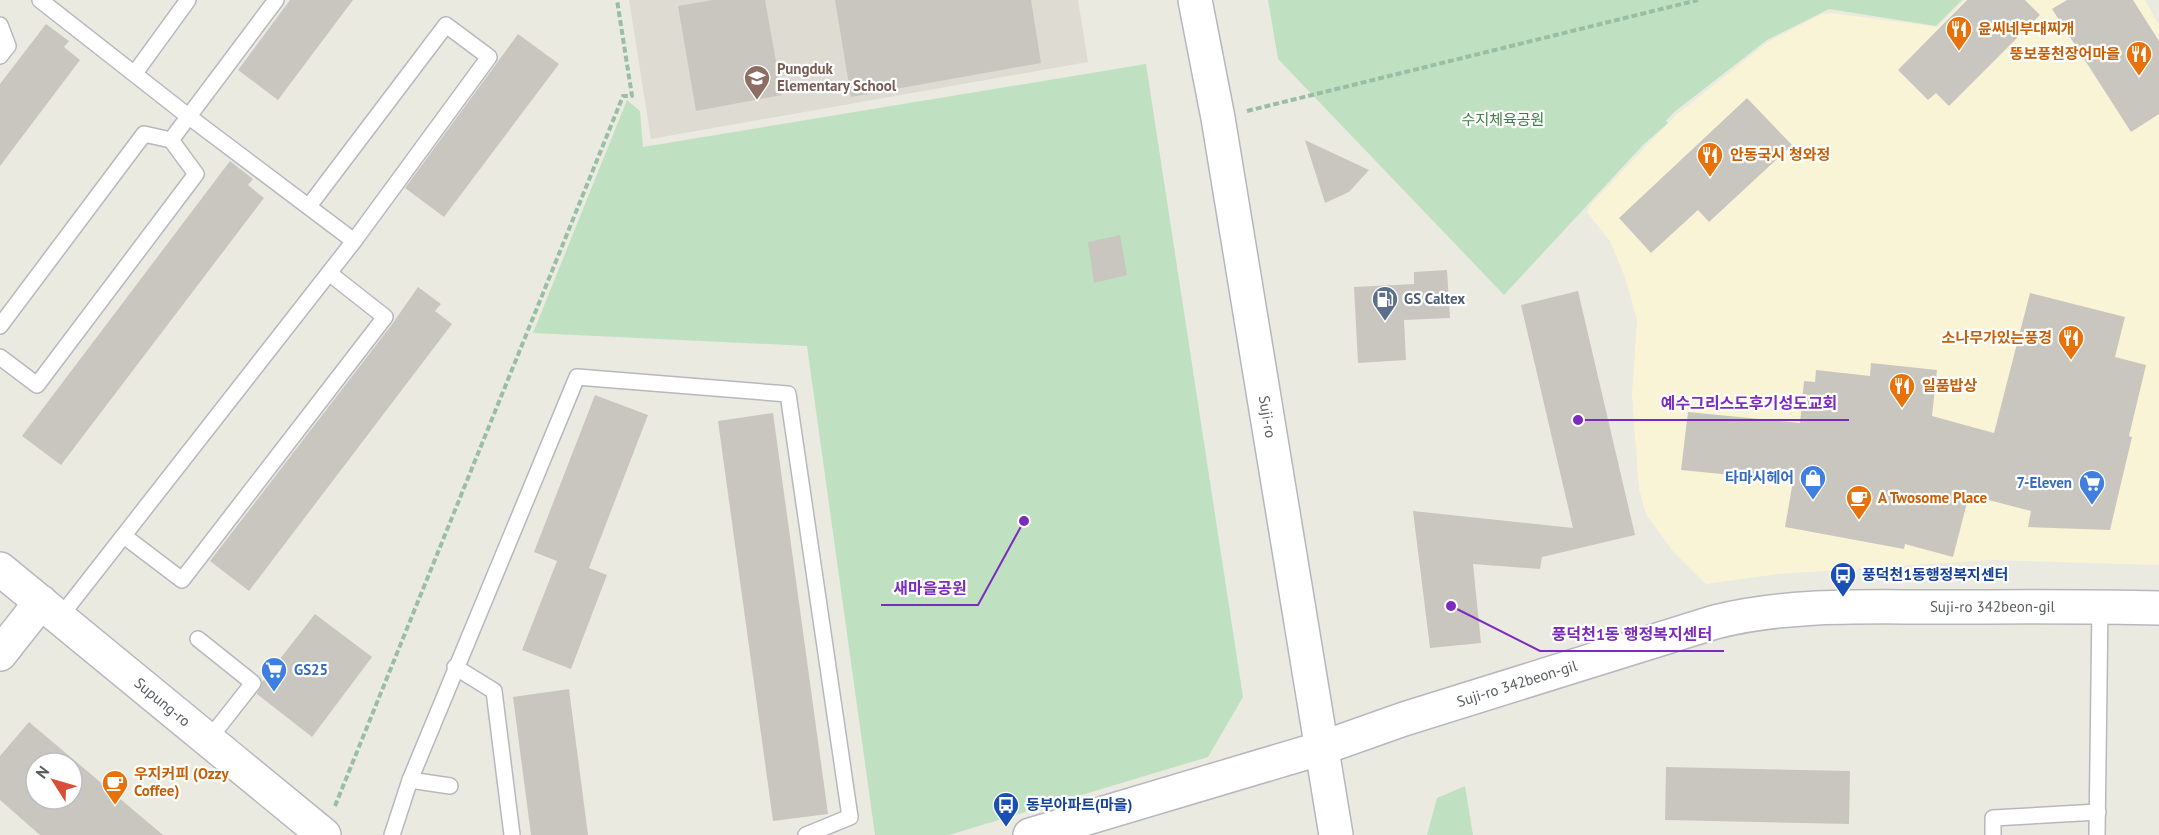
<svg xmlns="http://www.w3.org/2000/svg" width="2159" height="835" font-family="'PT Sans','Noto Sans KR',sans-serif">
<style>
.commercial{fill:#faf4d7}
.education{fill:#dedbd3}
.green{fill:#bfe1c1}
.building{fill:#c9c6c0;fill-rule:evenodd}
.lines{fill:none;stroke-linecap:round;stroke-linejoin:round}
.service-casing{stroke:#b7b8bd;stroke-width:18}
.tertiary-casing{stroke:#b7b8bd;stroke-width:36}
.secondary-casing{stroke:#b5b7bd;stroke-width:36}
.path{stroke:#98bfa5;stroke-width:4;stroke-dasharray:6 3;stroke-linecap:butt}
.service{stroke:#fff;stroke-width:15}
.tertiary{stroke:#fff;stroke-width:33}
.secondary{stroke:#fff;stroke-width:33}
.labels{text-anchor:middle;stroke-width:4.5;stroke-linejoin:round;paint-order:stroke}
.food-label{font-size:15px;font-weight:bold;fill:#c56008;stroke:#fff;text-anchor:start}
.education-label{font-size:15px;font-weight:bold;fill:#785e54;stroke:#fff;text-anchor:start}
.park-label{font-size:15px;fill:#3b7e42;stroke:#fff}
.service-label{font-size:15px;font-weight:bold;fill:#4e5e75;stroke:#fff;text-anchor:start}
.street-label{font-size:15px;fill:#5a5d61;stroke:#fff}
.shop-label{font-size:15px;font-weight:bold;fill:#366cbe;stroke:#fff;text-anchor:end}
.transit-label{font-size:15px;font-weight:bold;fill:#164399;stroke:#fff;text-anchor:start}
.leader{fill:none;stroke:#7b2cbf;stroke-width:2}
.callout-dot{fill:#7b2cbf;stroke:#fff;stroke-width:2}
.callout-label{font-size:16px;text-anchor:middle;font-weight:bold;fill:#7b2cbf;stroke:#fff;stroke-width:4.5;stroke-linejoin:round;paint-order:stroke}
</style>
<rect width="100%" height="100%" fill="#ebeae1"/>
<!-- commercial -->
<path class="commercial" d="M1965,0H2145L2159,25V565L1989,560L1778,574L1706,584L1672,550L1646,514L1639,489L1632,396L1637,320L1625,277L1610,241L1587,212L1592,203L1675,116L1768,42L1822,14L1831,13L1938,27Z"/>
<!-- education -->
<path class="education" d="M629,0H1078L1088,62L651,139Z"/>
<!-- green -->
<g class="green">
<path d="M1268,0H1962L1936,26L1829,9L1767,40L1673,113L1666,121L1668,123L1643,145L1504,295L1278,59Z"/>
<path d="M1146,64L1243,697L1208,757L949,835H875L807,346L533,333L627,100L640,111L643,147Z"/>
<path d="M1465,786L1473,835H1427L1437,798Z"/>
</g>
<!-- building -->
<g class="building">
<path d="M290,0H353L278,100L238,70Z"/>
<path d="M713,0H765L782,95L696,111L678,6Z"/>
<path d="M835,0H1031L1041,63L851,97Z"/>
<path d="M1967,0H2025L2040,15L1949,106L1936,93L1928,100L1898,70Z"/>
<path d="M2067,0H2133L2159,41V114L2131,132L2052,9Z"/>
<path d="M46,24L69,41L64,47L80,60L0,166V84Z"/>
<path d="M518,34L559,64L444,217L405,188Z"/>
<path d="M1747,98L1792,145L1709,222L1698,210L1651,253L1619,218Z"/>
<path d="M1305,140L1369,170L1349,192L1325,203Z"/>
<path d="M230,161L253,179L248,185L264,198L61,465L22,436Z"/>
<path d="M1120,235L1127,275L1094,283L1088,242Z"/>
<path d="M1447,270L1450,318L1404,320L1406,360L1358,363L1354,287L1414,284V272Z"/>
<path d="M418,287L441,304L435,311L452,324L249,591L210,561L393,323Z"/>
<path d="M1578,291L1635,535L1542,557L1540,569L1473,564L1481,643L1430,648L1413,511L1573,528L1521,305Z"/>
<path d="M2030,293L2125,317L2115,357L2146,365L2129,436L2132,437L2110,530L2028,527L2031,511L1969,495L1953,557L1905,544L1904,549L1785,527L1793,481L1681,470L1688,412L1800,423L1804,381L1815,382L1816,370L1870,376L1871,363L1937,370L1932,416L1994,433Z"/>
<path d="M595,395L648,415L589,568L607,575L571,669L522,650L557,561L534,552Z"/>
<path d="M773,413L828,814L773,821L718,421Z"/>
<path d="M315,614L372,657L312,737L257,694L262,682Z"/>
<path d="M569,689L588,835H531L513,697Z"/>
<path d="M29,722L163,835H40L0,800V756ZM36,763H72V799H36Z"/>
<path d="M1666,767L1850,771L1849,824L1665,820Z"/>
</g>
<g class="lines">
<!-- service casing -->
<g class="service-casing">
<g id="service">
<path d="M40,0L188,116L354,241"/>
<path d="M0,25L8,46L0,56"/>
<path d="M135,73L188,0"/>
<path d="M171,140L276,0"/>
<path d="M0,326L144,134L171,140L196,174L37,385L0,357"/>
<path d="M124,536L182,580L385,317L329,273"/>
<path d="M60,617L354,241L489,57L446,25L309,206"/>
<path d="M198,639L253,683L209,739"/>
<path d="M455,667L494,691L512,835"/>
<path d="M410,780L450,786"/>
<path d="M392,835L410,780L577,377L788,394L850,817L806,835"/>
<path d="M1993,835V818L2098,812"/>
<path d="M2097,835L2100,606"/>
</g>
</g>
<!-- tertiary casing -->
<g class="tertiary-casing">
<g id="tertiary">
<path id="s1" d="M0,569L324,835"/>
<path d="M0,654L41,602"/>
<path id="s2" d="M1030,835L1322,748L1404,719L1715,622C1786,604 1859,607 1932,607C2007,607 2083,606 2159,608"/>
</g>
</g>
<!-- secondary casing -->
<g class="secondary-casing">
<g id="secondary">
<path id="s3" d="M1195,0L1218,118L1336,835"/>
</g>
</g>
<!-- path -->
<g class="path">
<path d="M1247,111L1698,0"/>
<path d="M335,806L623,96H632L617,0"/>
</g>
<!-- service -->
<use href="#service" class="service"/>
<!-- tertiary -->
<use href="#tertiary" class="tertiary"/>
<!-- secondary -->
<use href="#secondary" class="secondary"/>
</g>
<!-- icons -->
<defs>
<g id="restaurant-pin" transform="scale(1.35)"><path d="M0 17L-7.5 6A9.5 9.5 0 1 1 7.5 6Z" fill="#e8710a" stroke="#fff"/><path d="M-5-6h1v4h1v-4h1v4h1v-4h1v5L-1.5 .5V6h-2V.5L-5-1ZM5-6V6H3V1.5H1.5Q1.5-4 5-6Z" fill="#fff"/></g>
<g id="school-pin" transform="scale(1.35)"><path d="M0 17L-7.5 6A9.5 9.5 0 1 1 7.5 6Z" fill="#8d6e63" stroke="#fff"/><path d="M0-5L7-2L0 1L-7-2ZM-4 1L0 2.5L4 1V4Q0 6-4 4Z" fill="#fff"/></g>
<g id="fuel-pin" transform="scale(1.35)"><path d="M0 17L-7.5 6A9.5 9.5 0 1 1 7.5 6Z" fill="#5c6f8a" stroke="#fff"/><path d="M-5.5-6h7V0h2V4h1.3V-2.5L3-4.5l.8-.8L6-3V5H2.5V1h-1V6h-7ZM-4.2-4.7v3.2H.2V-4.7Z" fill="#fff"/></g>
<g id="shop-pin" transform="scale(1.35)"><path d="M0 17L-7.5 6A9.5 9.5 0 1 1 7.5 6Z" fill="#3f7fe0" stroke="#fff"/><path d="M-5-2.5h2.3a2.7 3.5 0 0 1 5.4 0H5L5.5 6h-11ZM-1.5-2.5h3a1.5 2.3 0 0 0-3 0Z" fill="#fff"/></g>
<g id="supermarket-pin" transform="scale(1.35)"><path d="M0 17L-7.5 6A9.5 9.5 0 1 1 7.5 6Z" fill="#3f7fe0" stroke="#fff"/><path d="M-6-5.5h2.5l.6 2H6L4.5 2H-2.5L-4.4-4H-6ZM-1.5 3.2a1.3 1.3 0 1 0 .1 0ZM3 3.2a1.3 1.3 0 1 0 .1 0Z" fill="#fff"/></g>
<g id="cafe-pin" transform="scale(1.35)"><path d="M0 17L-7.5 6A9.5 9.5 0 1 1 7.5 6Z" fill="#e8710a" stroke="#fff"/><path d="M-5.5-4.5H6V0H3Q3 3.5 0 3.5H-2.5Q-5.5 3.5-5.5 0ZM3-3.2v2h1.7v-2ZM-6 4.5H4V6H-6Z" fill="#fff"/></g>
<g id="bus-pin" transform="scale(1.35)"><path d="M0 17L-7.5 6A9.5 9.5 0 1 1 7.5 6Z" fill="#1a4fb4" stroke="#fff"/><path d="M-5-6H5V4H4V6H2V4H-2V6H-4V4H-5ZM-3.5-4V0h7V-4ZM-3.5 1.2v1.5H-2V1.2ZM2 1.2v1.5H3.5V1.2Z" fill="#fff"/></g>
</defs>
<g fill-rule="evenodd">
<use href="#restaurant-pin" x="1959" y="29"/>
<use href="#restaurant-pin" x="2139" y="54"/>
<use href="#school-pin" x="757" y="78"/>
<use href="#restaurant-pin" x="1710" y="155"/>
<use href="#fuel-pin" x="1385" y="299"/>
<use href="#restaurant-pin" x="2071" y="338"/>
<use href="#restaurant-pin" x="1902" y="386"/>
<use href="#shop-pin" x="1813" y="478"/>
<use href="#supermarket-pin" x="2092" y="483"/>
<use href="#cafe-pin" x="1859" y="498"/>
<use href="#bus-pin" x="1843" y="575"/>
<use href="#supermarket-pin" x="274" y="670"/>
<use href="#cafe-pin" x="115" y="783"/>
<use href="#bus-pin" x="1006" y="805"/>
</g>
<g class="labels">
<!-- food labels -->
<g class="food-label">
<text x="1978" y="34">윤씨네부대찌개</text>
<text x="2120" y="59" text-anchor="end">뚱보풍천장어마을</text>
<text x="1730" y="160">안동국시 청와정</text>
<text x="2052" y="343" text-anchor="end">소나무가있는풍경</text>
<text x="1922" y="391">일품밥상</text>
<text x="1878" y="503">A Twosome Place</text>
<text x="134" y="779">우지커피 (Ozzy<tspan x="134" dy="17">Coffee)</tspan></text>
</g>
<!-- education labels -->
<g class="education-label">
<text x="777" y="74">Pungduk<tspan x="777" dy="17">Elementary School</tspan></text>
</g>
<!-- park labels -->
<g class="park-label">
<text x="1503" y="125">수지체육공원</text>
</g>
<!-- service labels -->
<g class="service-label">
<text x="1404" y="304">GS Caltex</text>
</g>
<!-- street labels -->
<g class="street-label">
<text dy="5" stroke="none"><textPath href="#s3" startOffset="423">Suji-ro</textPath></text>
<text dy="5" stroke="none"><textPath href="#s2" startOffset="996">Suji-ro 342beon-gil</textPath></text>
<text dy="5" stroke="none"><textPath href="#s2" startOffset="510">Suji-ro 342beon-gil</textPath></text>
<text dy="5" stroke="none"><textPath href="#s1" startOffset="210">Supung-ro</textPath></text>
</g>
<!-- shop labels -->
<g class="shop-label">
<text x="1794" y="483">타마시헤어</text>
<text x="2072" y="488">7-Eleven</text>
<text x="294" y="675" text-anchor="start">GS25</text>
</g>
<!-- transit labels -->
<g class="transit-label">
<text x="1862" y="580">풍덕천1동행정복지센터</text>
<text x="1026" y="810">동부아파트(마을)</text>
</g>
</g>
<!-- callouts -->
<path class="leader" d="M1578 420L1649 420H1849M1024 521L978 605H881M1451 606L1540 651H1724"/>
<g class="callout-dot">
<circle cx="1578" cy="420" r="6"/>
<circle cx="1024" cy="521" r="6"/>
<circle cx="1451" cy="606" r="6"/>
</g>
<g class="callout-label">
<text x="1749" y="409">예수그리스도후기성도교회</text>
<text x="930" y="594">새마을공원</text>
<text x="1632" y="640">풍덕천1동 행정복지센터</text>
</g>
<!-- north arrow -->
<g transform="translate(54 781) rotate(307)"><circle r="28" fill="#ffffff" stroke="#bdbec0" stroke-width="1.5"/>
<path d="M0-4.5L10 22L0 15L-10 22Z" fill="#d94e3a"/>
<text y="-9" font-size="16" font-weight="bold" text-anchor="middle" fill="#5a5d61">N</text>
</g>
</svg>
